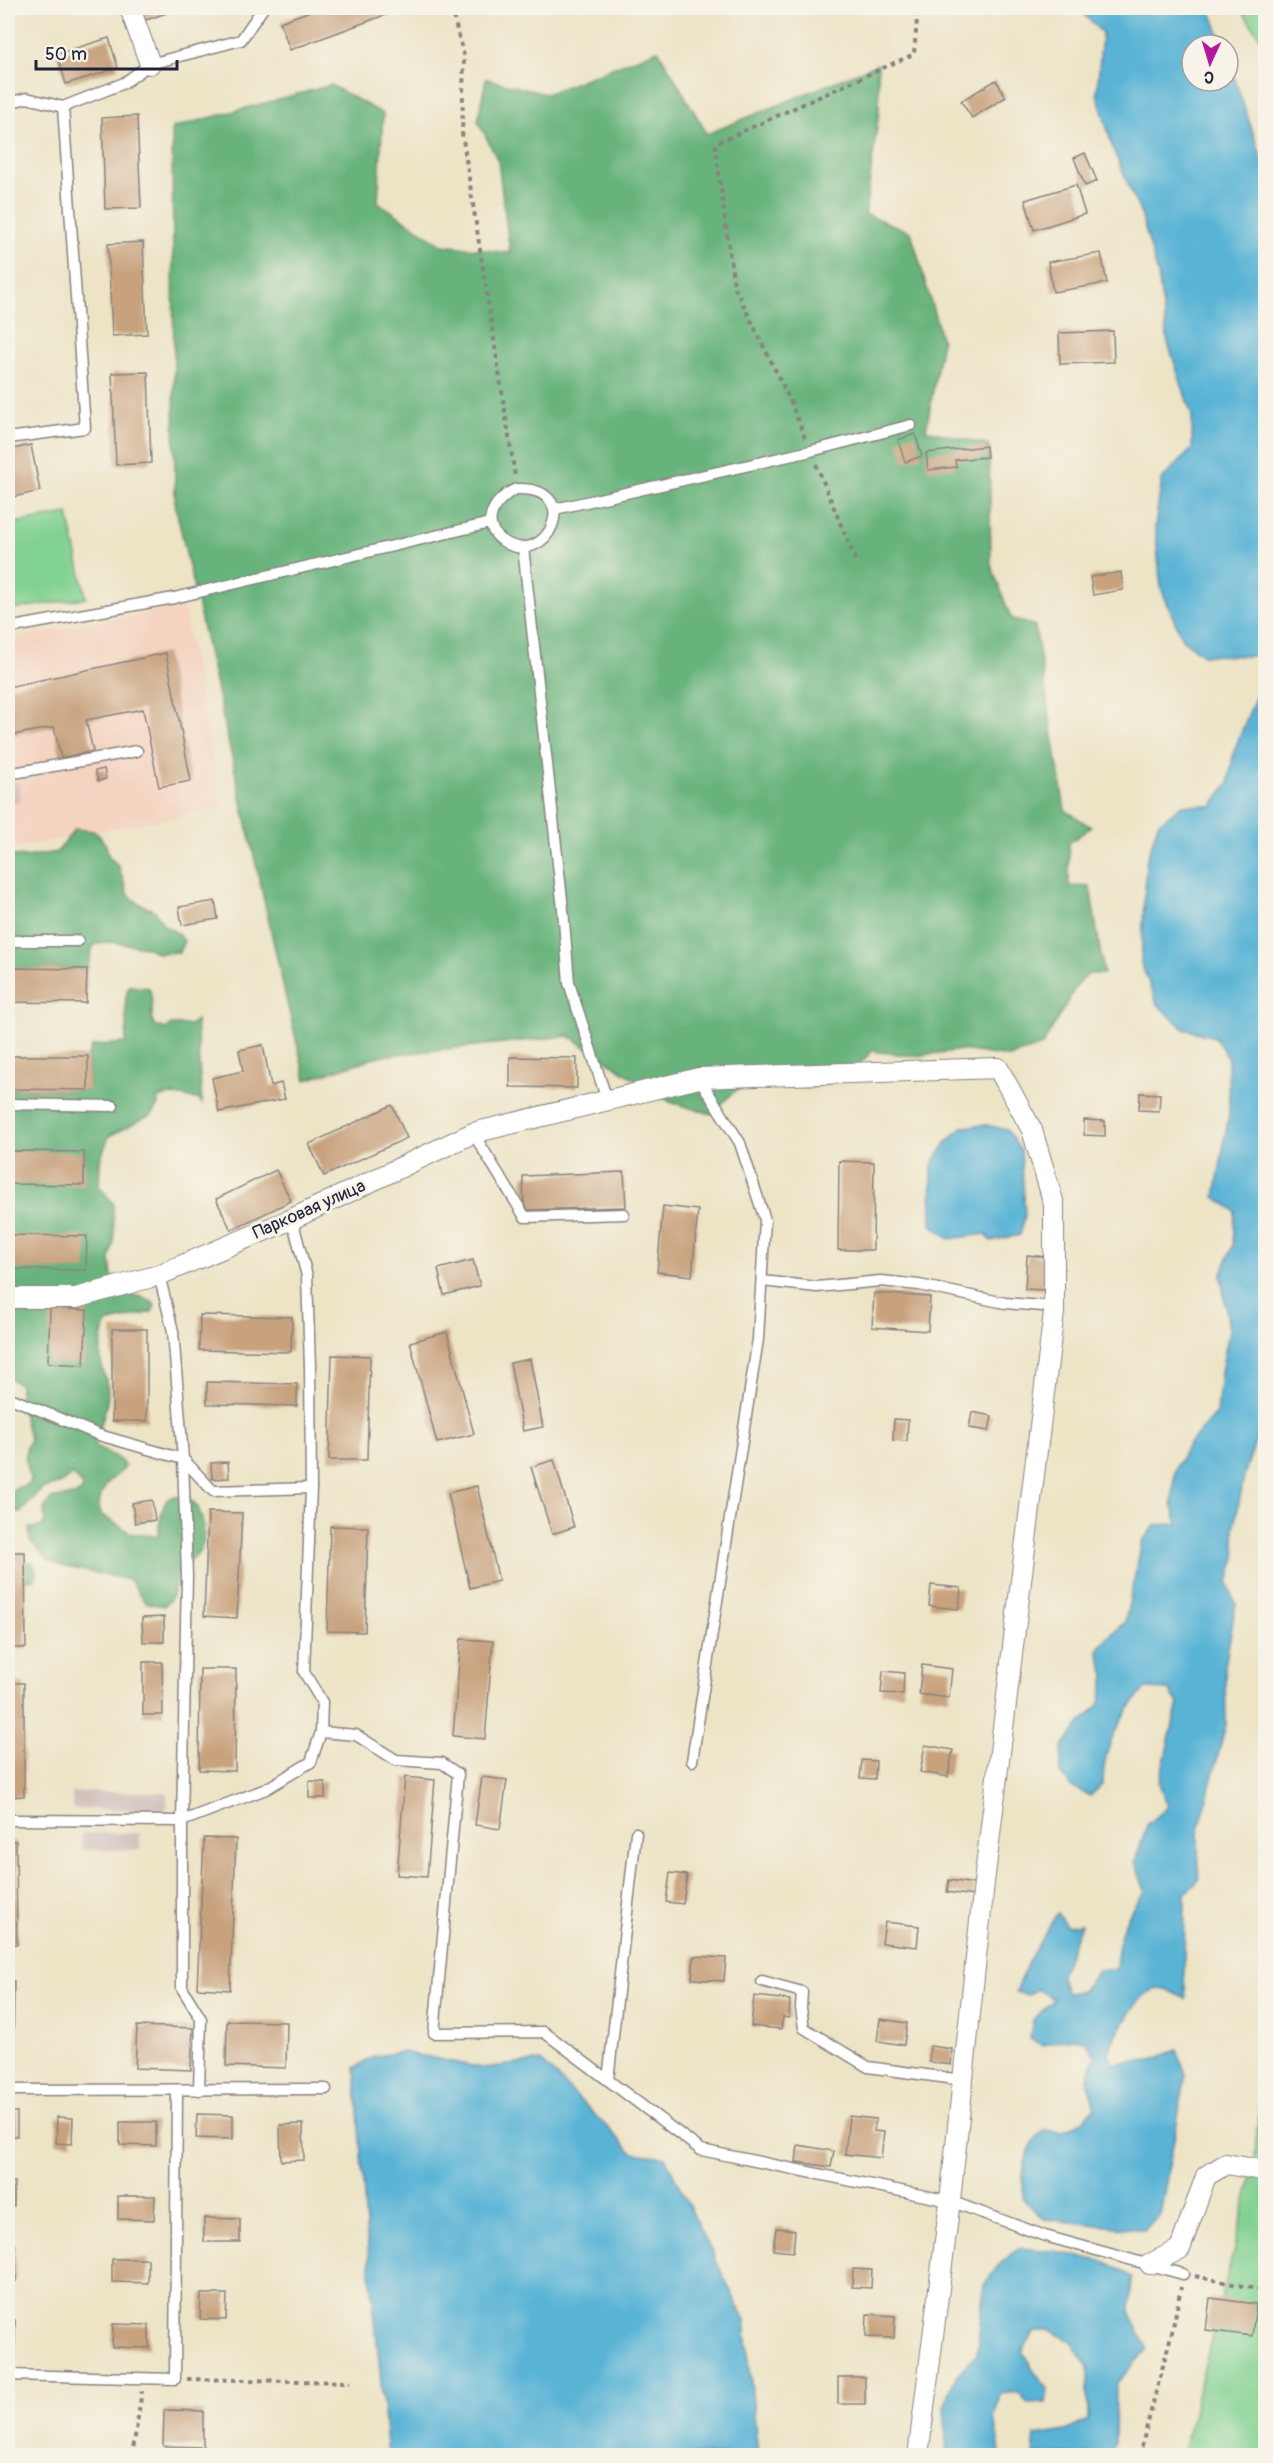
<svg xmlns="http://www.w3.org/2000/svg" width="1273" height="2463" font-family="Pangolin,sans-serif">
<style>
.built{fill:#f4d3c0}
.industrial{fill:#d0c0bc}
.green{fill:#81d191;stroke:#527a66;stroke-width:1.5}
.forest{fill:#68b37b;stroke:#456a5b;stroke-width:1.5}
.water{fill:#58b3d5;stroke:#3d6a88;stroke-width:1.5}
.building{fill:#c8a17d}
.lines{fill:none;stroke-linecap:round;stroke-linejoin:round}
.service-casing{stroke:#888380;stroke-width:13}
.minor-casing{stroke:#888380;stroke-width:22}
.path{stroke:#888380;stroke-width:4;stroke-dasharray:4.5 4.5;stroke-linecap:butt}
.service{stroke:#fff;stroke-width:10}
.minor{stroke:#fff;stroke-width:20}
.labels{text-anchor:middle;stroke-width:6;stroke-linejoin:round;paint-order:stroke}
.street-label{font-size:18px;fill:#22223b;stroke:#f7f3e8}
</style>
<rect width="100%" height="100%" fill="#f7f3e8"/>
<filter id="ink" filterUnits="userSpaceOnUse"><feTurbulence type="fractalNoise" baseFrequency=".0167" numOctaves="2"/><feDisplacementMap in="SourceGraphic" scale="12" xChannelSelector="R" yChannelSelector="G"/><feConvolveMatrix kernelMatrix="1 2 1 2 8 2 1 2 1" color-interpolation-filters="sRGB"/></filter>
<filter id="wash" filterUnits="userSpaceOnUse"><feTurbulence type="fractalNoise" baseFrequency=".008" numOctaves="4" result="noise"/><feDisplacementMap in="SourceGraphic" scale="24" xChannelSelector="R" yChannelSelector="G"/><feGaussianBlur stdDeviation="1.35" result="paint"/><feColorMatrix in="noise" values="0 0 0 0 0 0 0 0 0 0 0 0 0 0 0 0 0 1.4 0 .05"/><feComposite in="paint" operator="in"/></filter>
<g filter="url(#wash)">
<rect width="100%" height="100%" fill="#ede4c6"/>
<!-- built -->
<path class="built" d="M183,605L222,808L8,849V639Z"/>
<!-- industrial -->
<g class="industrial">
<path d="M18,782L21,802L8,804V784Z"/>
<path d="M72,1792H167V1810L72,1809Z"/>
<rect x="82" y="1833" width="58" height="17"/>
</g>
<!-- green -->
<g class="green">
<path d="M1240,8H1265V45Z"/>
<path d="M68,514L86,598L8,610V524Z"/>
<path d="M1265,2034V2455L1182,2456L1254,2169Z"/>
</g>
<!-- forest -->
<g class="forest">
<path d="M658,50L707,134L878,64L879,112L865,214L911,232L942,341L926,430L989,445L991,565L1011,618L1035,626L1065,810L1091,827L1069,843V886L1090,887L1104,974H1088L1076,987L1042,1046L1009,1057L962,1050L915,1056L872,1051L846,1078L807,1088L780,1084L737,1089L711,1114L670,1102L569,1036L380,1056L306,1080L286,998L175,504L172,128L331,85L383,114L378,202L442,245L510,253L498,161L478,121L486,79L546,94Z"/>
<path d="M75,829L93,831L98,834L106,845L109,857L118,865L128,894L138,903L155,911L164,926L176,932L184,941L179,952L158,953L146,947L111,942L98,943L93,946L87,969L8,968V855L26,857L57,852Z"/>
<path d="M129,986L149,988C154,1001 150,1012 154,1025L166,1029L171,1025H190L196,1020L202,1104L198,1099C184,1098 170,1091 157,1099L158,1105L151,1115L109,1136L100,1160L99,1186L113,1203L114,1241L110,1259L112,1276L127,1295C138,1296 148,1296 155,1305L152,1312L106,1323C103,1335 99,1348 101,1361C102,1372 108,1381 108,1393C108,1408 100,1421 99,1435L94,1438L96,1447L117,1457L125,1466C122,1473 117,1474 112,1479C102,1488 97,1502 100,1514L132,1534L157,1536C161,1524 159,1511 167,1500C171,1496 175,1496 180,1497C203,1498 208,1532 201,1549C196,1560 184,1564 179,1573C171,1585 177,1596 164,1606L145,1602L130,1580L61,1566L49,1560L30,1541L29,1528L41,1527L45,1522L44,1509L51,1499L76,1495L82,1491V1485L73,1475L61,1483L42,1489L20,1513L8,1508V1494L15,1488L27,1485L31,1480C25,1468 23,1451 30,1439L20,1406V1385L8,1377V1089L88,1090V1056L92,1046L125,1043C130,1025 121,1003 129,986Z"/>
<path d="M8,1558L12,1563L32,1562L36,1571L35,1579L18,1581L9,1577Z"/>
</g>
<!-- water -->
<g class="water">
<path d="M1078,8H1210L1223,45H1192V81H1228V59L1266,171L1265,1413L1245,1472L1234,1528L1236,1558L1228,1583L1236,1604L1225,1666L1226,1724L1198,1834L1199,1880L1185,1894L1184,1977L1186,1999C1177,1995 1165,1987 1154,1990C1136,1995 1118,2034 1108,2050L1112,2063L1152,2060L1177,2050L1186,2074L1160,2215L1144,2230L1044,2219L1023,2199C1022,2172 1023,2147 1045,2130L1063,2132L1082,2121L1095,2107L1087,2081L1095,2056L1086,2041C1071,2037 1058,2041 1043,2045L1030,2039L1033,2020L1054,1999L1037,1989L1029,1995L1016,1992L1029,1960L1057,1913L1067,1926L1081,1924L1061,1975L1066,1993L1082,1991L1099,1970L1116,1969C1119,1932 1122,1921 1145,1891L1135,1862L1147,1825L1168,1807L1159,1783L1178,1703L1169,1690L1145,1689C1121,1714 1102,1749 1103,1784L1090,1796L1073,1788L1060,1774L1063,1746L1080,1724L1100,1704L1105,1676L1098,1650L1109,1636L1125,1622L1142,1542L1155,1525L1178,1524L1172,1504L1175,1469L1188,1445L1217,1412L1221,1372L1229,1330L1221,1275L1233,1245L1235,1211L1215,1197L1229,1113L1228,1058L1215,1037L1184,1029L1157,1004L1141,963L1146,863L1158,824L1182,805L1212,806L1228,784L1234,751L1263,678L1256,656L1203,655L1182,639L1161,588L1155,526L1162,479L1192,449V416L1168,343L1158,275L1142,217L1113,149L1097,93L1102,33Z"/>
<path d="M986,1125L1007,1130L1021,1151L1025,1215L1020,1235L991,1241L986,1234L949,1239L931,1224L932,1164L946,1143L962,1127Z"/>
<path d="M403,2052L482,2068L541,2061L633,2153L665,2157L745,2320L758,2455H388L366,2227L355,2068L375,2056Z"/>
<path d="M1019,2248L1054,2251L1106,2262L1132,2277L1130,2312L1147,2349L1116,2384L1115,2442L1107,2455L1033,2454L1035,2436L1066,2431L1088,2420V2367L1071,2341L1050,2330L1033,2333L1022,2351L1033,2370L1048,2389L1046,2403L1028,2404L1019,2392L1000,2394L994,2419L1000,2450L999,2455H947L944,2407L956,2376L977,2353L984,2285L998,2266Z"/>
</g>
<g id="blocks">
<!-- building -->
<g class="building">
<path d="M134,8H167L169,12L140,22Z"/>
<path d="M318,8H404L290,50L280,22Z"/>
<path d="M109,38L118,68L66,84L57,54Z"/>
<path d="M996,80L1006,97L972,118L961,101Z"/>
<path d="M137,116L141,208L105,209L102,118Z"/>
<path d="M1085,153L1097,181L1085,186L1074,158Z"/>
<path d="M1076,185L1085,214L1034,230L1025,200Z"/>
<path d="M143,242L147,334L112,336L108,244Z"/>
<path d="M1101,253L1107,283L1053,292L1048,262Z"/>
<path d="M1113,331L1114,362L1060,364L1059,333Z"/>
<path d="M148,372L151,463L116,465L112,373Z"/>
<path d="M915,434L922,456L905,462L898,440Z"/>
<path d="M31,445L40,491L8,498V450Z"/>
<path d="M986,446L987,457L955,460L956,467L928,470L926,453Z"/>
<path d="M1121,572L1123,590L1093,595L1090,577Z"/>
<path d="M166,653L191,781L159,787L143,709L86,720L93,751L61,758L54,727L8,736V687Z"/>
<path d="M8,753L12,768L8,769Z"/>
<path d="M104,769L106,779L98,781L95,771Z"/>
<path d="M215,901L218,919L182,925L179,907Z"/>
<path d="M8,968L87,969L86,1003L8,1002Z"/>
<path d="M263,1045L271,1086L281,1083L285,1099L219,1112L212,1078L243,1071L239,1050Z"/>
<path d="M8,1056H88V1090L8,1089Z"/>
<path d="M510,1057L577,1058V1088L510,1087Z"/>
<path d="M1140,1093L1160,1094L1159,1111L1139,1110Z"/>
<path d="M392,1105L407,1138L324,1176L309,1144Z"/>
<path d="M1084,1120L1105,1121V1136L1084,1135Z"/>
<path d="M8,1151L84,1152V1185L8,1184Z"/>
<path d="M839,1161L874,1162L873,1250H838Z"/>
<path d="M276,1170L291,1201L231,1230L216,1199Z"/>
<path d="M624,1172L626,1207L524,1210L523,1176Z"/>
<path d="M663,1206L698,1210L692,1276L657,1272Z"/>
<path d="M8,1235L87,1236L86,1270L8,1269Z"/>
<path d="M1027,1255L1047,1257L1044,1290L1025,1289Z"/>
<path d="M473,1260L480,1286L444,1295L438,1269Z"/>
<path d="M874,1293L930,1297L928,1331L872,1327Z"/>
<path d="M50,1308L87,1310L84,1365L48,1363Z"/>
<path d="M200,1315L292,1317L291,1352L199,1350Z"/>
<rect x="112" y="1329" width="35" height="92"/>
<path d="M447,1332L474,1434L437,1443L410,1342Z"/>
<path d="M332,1355L370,1356L367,1460H329Z"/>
<path d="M530,1359L543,1427L523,1431L510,1363Z"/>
<path d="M207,1382L297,1384V1406L207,1404Z"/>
<path d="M972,1412L992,1416L989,1431L969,1428Z"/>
<path d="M894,1419L908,1420L907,1441L893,1440Z"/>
<path d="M554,1460L574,1527L552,1534L531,1467Z"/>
<path d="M228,1462L229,1478L212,1479L211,1463Z"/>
<path d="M477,1486L499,1581L470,1588L448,1493Z"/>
<path d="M152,1500L155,1520L135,1523L132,1503Z"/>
<path d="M208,1512L242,1513L237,1618L204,1616Z"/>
<path d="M330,1526L368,1527L365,1632L327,1631Z"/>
<path d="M8,1552H25L26,1648H8Z"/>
<path d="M931,1585L961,1588L959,1609L929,1606Z"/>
<path d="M164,1617V1642H143L142,1618Z"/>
<path d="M461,1639L493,1641L485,1739L453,1736Z"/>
<path d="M143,1662H162L163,1715H143Z"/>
<path d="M922,1665L952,1669L949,1698L919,1694Z"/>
<path d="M200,1669H236L235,1771L199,1770Z"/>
<path d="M883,1671L904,1673L903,1694L881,1693Z"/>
<path d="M8,1683H24V1796L8,1797Z"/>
<path d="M925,1745L953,1750L948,1777L920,1772Z"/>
<path d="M862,1760L876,1761L875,1779L860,1778Z"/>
<path d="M405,1777L435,1780L427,1877L397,1875Z"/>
<path d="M482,1777L507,1780L500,1829L475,1825Z"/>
<path d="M309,1781L325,1782V1798H309Z"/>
<path d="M204,1838L236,1839L230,1990L197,1988Z"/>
<path d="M8,1841H16L17,1944H8Z"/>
<path d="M670,1873L687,1875L683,1904L666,1902Z"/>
<path d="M949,1880L975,1884L973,1896L947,1892Z"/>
<path d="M885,1922L919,1926L917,1947L882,1943Z"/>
<path d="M694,1956L726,1958L724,1981L692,1979Z"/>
<path d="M8,1981H14L13,2071H8Z"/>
<path d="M754,1996L790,2000L789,2018L783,2017L781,2029L751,2026Z"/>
<path d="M880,2019L907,2023L904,2045L877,2041Z"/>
<path d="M227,2021L287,2022L286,2068L226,2066Z"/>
<path d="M137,2026L193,2028L191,2070L135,2068Z"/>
<path d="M930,2046L952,2049L951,2065L929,2062Z"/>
<rect x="8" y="2112" width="9" height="24"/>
<path d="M197,2114L233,2115V2139L196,2138Z"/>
<path d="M849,2116L876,2119L874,2131L884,2132L881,2158L845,2154Z"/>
<path d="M57,2117L73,2118L72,2144L56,2143Z"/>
<path d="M120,2122H156V2146L120,2145Z"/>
<path d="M303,2124L304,2160L281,2161L280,2125Z"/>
<path d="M798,2145L834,2151L831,2167L796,2162Z"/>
<rect x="8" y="2182" width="6" height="24"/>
<path d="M118,2196H155L154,2220L118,2219Z"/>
<path d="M204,2218L240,2219V2242H204Z"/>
<path d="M776,2228L795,2230L793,2252L773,2250Z"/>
<path d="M8,2244H15L16,2281H8Z"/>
<path d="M112,2259H148V2283L112,2282Z"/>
<path d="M853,2269L872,2270L871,2288L852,2287Z"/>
<path d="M201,2294H227L226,2320L200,2319Z"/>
<path d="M1210,2298L1256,2304L1252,2336L1206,2330Z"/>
<path d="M867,2314L895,2316L894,2338L866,2337Z"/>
<rect x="8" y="2320" width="7" height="24"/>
<path d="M113,2324L149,2325V2348L112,2347Z"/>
<rect x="838" y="2377" width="27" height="27"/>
<path d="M164,2410L203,2411V2447L163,2446Z"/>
</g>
</g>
</g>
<g filter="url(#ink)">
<use href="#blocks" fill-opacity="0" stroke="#888380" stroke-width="1.5"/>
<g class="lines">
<!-- service casing -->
<g class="service-casing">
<g id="service">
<path d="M8,103L27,98L63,107L124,83L150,64L241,40L263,8"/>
<path d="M8,438L85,428L63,107"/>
<path d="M516,489C586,486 547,571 503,541C478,524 495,498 516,489Z"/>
<path d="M555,509L811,451L911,425"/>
<path d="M523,547L563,909L569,983L607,1100"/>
<path d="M8,628L174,598L490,523"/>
<path d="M8,774L137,751"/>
<path d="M8,941H78"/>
<path d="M8,1104L113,1106"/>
<path d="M473,1133L525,1217L624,1214"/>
<path d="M292,1219L307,1276L310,1367L311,1488L304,1672L322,1702L321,1732"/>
<path d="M159,1275L173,1331L183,1459L187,1576L182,1821V1988L201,2019L199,2090"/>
<path d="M762,1281L817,1287L881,1281L919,1285L1005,1303L1054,1307"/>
<path d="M8,1397L99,1435L183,1459L213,1491L311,1488"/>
<path d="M692,1761L758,1339L765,1220L740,1143L699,1078"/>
<path d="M8,1820L182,1821L266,1789L311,1762L321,1732L356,1735L396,1760L442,1763L458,1774L434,2033L544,2032L701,2150L950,2201L1045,2236L1183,2274"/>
<path d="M762,1981L802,1992L801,2008L804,2028L868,2067L962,2080"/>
<path d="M608,2080L636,1833"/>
<path d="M8,2090L326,2089"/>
<path d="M8,2375L175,2379L177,2090"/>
</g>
</g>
<!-- minor casing -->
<g class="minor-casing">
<g id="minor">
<path d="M130,8L150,64"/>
<path d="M8,1298H76L159,1275L292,1219L473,1133L699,1078L998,1068L1032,1130L1054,1204V1312L984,1883L950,2201L918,2456"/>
<path d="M1150,2264L1180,2249L1206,2176L1226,2164L1266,2171"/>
</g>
</g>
<!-- path -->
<g class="path">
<path d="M451,8L464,56L462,133L515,476"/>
<path d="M805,438L790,400L734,286L715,144L914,54L918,8"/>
<path d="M816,464L857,564"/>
<path d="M1195,2276L1266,2291"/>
<path d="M187,2379L350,2382"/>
<path d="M132,2456L142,2391"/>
<path d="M1139,2456L1172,2332L1181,2287"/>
</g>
<!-- service -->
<use href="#service" class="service"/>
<!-- minor -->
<use href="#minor" class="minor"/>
</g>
</g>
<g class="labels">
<!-- street labels -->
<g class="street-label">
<text transform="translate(309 1209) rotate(-24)" y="6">Парковая улица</text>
</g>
</g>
<!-- margin -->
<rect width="1273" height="2463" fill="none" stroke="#f7f3e8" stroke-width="30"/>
<!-- north arrow -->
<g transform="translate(1210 63) rotate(184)"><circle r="28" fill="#f7f3e8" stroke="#a29fa3" stroke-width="1.5"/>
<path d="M0-4.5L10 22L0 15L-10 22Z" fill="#b5179e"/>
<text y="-9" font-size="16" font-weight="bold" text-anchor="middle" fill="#22223b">С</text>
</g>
<!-- scale -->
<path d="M36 60v9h141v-9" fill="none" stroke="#22223b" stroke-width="3"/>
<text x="45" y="60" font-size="18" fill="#22223b" stroke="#f7f3e8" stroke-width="4.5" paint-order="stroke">50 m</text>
</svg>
